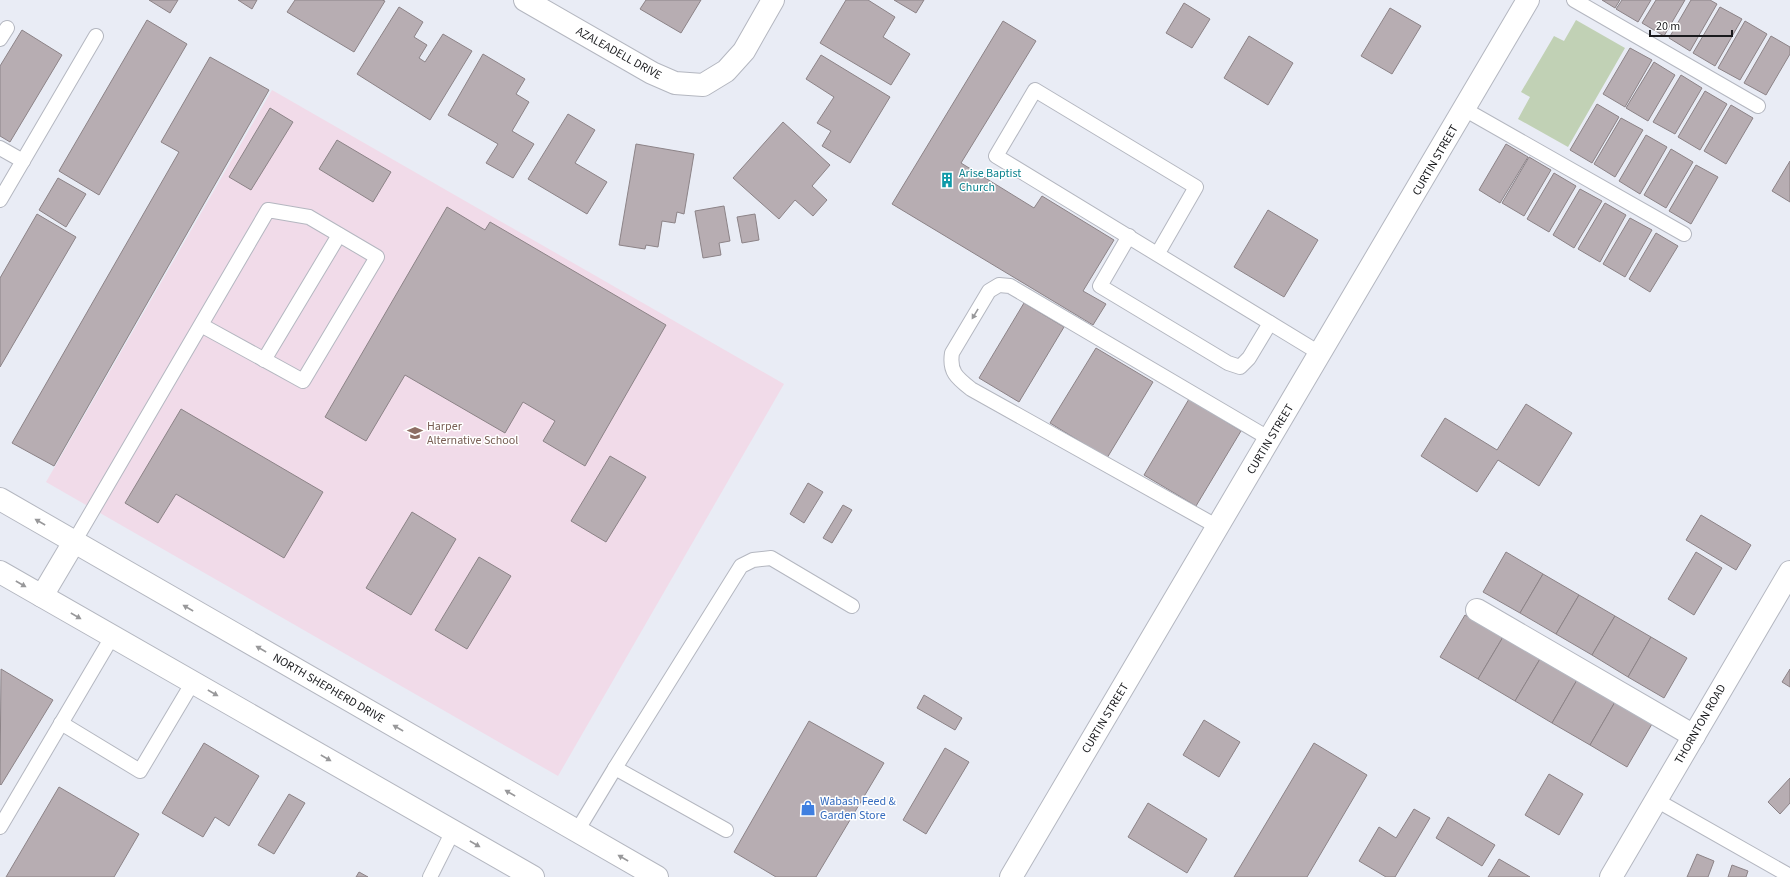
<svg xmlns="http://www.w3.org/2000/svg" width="1790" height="877" font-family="'Source Sans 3',sans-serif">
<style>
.education{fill:#f1dbe9}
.green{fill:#c1d1b5}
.building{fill:#b7adb2;stroke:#8c8387}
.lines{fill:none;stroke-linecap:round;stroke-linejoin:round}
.service-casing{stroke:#b4b7c0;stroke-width:16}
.minor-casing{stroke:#b4b7c0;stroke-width:24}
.tertiary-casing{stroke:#b4b7c0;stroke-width:24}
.primary-casing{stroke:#b4b7c0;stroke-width:24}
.service{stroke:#fff;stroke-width:14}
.minor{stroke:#fff;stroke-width:22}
.tertiary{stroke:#fff;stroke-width:22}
.primary{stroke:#fff;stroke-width:22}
.oneway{fill:#98989a}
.labels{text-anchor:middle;stroke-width:3;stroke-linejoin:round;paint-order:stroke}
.street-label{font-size:12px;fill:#1a1b1e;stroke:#fff}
.culture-label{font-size:12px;fill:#0d838f;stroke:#fff;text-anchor:start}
.education-label{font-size:12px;fill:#785e54;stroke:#fff;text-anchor:start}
.shop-label{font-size:12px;fill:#366cbe;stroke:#fff;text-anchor:start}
</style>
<rect width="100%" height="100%" fill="#e9ecf5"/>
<!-- education -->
<path class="education" d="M272,90L784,384L558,776L46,482Z"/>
<!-- green -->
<path class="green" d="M1576,20L1625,48L1568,147L1518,119L1530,97L1521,92L1554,36L1564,41Z"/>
<!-- building -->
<g class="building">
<path d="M149,0H178L170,13Z"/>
<path d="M238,0H257L252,9Z"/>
<path d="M295,0H382L385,1L354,52L287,12Z"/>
<path d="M646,0H701L681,33L640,9Z"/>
<path d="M846,0H868L895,17L883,37L910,54L891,85L820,43Z"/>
<path d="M894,0H924L916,13Z"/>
<path d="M1602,0H1620L1615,8Z"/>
<path d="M1622,0H1651L1638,22L1616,9Z"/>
<path d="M1656,0H1685L1664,36L1642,23Z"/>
<path d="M1691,0H1710L1717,4L1690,51L1669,38Z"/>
<path d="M1184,3L1210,19L1192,48L1166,33Z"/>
<path d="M399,7L423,22L414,37L427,45L419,58L425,62L443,34L472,51L430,120L357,74Z"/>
<path d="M1720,7L1742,19L1715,66L1693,53Z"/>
<path d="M1390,8L1421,26L1392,74L1361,56Z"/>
<path d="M147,20L187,44L99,195L59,171Z"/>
<path d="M1003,21L1036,41L961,163L1034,208L1042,196L1114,240L1083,291L1106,304L1093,325L892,204Z"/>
<path d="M1745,21L1767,34L1740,80L1718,68Z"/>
<path d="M22,30L62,55L10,142L0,136V66Z"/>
<path d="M1249,36L1293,63L1268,105L1224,78Z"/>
<path d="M1771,36L1790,47V54L1766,95L1744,83Z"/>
<path d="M1630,48L1652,60L1625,107L1603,94Z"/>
<path d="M483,54L525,79L516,94L529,102L512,131L534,144L513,178L486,163L498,144L448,115Z"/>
<path d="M821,55L890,97L850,163L822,146L831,131L817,123L834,97L806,79Z"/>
<path d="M210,57L269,90L54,466L12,443L179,152L161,142Z"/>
<path d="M1654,62L1675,75L1648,121L1626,108Z"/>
<path d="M1681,75L1702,88L1675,134L1653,122Z"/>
<path d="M1705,91L1727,104L1700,150L1678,137Z"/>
<path d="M1597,104L1619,117L1592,163L1570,150Z"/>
<path d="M1731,105L1753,118L1726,164L1704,151Z"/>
<path d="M270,108L293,122L251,190L229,177Z"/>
<path d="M568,114L595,130L575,163L607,182L587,214L528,179Z"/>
<path d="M1621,118L1643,130L1615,177L1594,164Z"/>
<path d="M783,122L830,165L812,186L827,200L813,216L795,200L779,219L733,178Z"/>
<path d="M1646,135L1667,147L1640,194L1619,181Z"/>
<path d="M337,140L391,172L373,202L319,169Z"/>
<path d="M636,144L694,154L684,214L677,212L675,223L662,221L658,247L646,245L645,249L619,245Z"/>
<path d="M1506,144L1528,157L1500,203L1479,190Z"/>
<path d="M1671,149L1693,162L1666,208L1644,195Z"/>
<path d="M1529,157L1551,170L1524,216L1502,203Z"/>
<path d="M1790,161V202L1772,191Z"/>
<path d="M1696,165L1718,177L1691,224L1669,211Z"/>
<path d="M1554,173L1576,186L1549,232L1527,219Z"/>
<path d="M58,178L86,194L66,227L39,210Z"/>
<path d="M1580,189L1602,201L1574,248L1553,235Z"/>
<path d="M1605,203L1626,215L1600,262L1578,249Z"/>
<path d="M724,206L730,241L719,243L721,255L703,258L695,211Z"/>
<path d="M447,207L485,230L490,222L666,325L585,466L543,441L555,421L523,402L505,433L405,375L366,441L325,417Z"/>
<path d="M1268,210L1318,240L1284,297L1234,267Z"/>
<path d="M37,214L76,237L0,367V278Z"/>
<path d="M755,214L759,240L742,243L737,217Z"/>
<path d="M1630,218L1652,230L1625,277L1603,264Z"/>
<path d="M1656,233L1678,246L1650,292L1629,279Z"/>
<path d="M1024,303L1064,327L1019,402L979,378Z"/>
<path d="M1096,348L1153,382L1107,458L1050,423Z"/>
<path d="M1189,399L1241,431L1196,506L1144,475Z"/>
<path d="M1526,404L1572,433L1539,486L1498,460L1477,492L1421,456L1445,418L1497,450Z"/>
<path d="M181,409L323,492L284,558L176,494L158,523L125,503Z"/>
<path d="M610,456L646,477L606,542L571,521Z"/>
<path d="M808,483L823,492L804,523L790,514Z"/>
<path d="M843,505L852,510L832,543L823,538Z"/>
<path d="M412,512L456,539L411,615L366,588Z"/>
<path d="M1701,515L1751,545L1736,570L1686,540Z"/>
<path d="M1506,552L1543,574L1520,613L1483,592Z"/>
<path d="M1696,552L1722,568L1694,615L1668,599Z"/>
<path d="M479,557L511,576L467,649L435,630Z"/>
<path d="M1543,574L1579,595L1556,634L1520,613Z"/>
<path d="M1579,595L1615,616L1592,655L1556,634Z"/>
<path d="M1465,615L1503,637L1478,679L1440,657Z"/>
<path d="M1615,616L1651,637L1628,677L1592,655Z"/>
<path d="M1503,637L1540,659L1515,701L1478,679Z"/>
<path d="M1651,637L1687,658L1664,698L1628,677Z"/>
<path d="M1540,659L1577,680L1552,723L1515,701Z"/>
<path d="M1,669L53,700L1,785L0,784Z"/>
<path d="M1790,669V687L1782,682Z"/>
<path d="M1577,680L1615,702L1590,745L1552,723Z"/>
<path d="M924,695L962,718L955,730L917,708Z"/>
<path d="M1615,702L1652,724L1627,767L1590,745Z"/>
<path d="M1204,720L1240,742L1219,777L1183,755Z"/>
<path d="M809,721L884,763L816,877H776L734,852Z"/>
<path d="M204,743L259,776L229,826L215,817L203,837L162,813Z"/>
<path d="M1314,743L1367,775L1307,877H1234Z"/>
<path d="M945,748L969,762L926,834L903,820Z"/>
<path d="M1549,774L1583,794L1559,835L1525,815Z"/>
<path d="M1790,778V803L1780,814L1768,802Z"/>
<path d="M59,787L139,834L114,877H6Z"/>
<path d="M289,794L305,803L274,854L258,845Z"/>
<path d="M1148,803L1207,839L1187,873L1128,837Z"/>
<path d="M1414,809L1430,818L1395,877H1386L1359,861L1379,827L1396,838Z"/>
<path d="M1448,817L1495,845L1482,866L1436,838Z"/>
<path d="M1697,854L1714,861L1708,877H1687Z"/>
<path d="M1499,859L1530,877H1488Z"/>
<path d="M1732,865L1748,871L1746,877H1728Z"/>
<path d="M359,872L368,877H356Z"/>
</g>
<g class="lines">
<!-- service casing -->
<g class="service-casing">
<g id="service">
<path d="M1574,0L1758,106"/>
<path d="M0,39L7,28"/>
<path d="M1464,109L1684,234"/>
<path d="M0,148L23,161"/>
<path d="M0,200L96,36"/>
<path d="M1129,236L1100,286L1228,363L1240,367L1249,358L1270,323"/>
<path d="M1158,253L1196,187L1035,90L996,156L1321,354"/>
<path d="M264,360L339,235"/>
<path d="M1218,527L971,389C957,378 949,372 952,353L989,291L999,285L1010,286L1270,439"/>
<path d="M74,542L268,210L309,217L377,257L303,381L201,325"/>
<path d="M61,723L140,771L193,682"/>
<path d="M615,768L741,566L753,560L771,558L852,606"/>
<path d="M1656,800L1790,876"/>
<path d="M0,827L112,637"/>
<path d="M577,831L615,768L726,830"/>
<path d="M430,877L453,831"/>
</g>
</g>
<!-- minor casing -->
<g class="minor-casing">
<g id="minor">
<path d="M525,0L652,73L675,83L703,85L726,71L744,51L773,0"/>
<path d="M1477,610L1694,736"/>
<path d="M1011,877L1528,0"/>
</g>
</g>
<!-- tertiary casing -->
<g class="tertiary-casing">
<path id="tertiary" d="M1611,877L1790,572"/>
</g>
<!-- primary casing -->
<g class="primary-casing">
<g id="primary">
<path d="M0,499L657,877"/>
<path d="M0,572L533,877"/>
<path d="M42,596L74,542"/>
</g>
</g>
<!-- service -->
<use href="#service" class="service"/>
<!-- minor -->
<use href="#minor" class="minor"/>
<!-- tertiary -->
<use href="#tertiary" class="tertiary"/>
<!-- primary -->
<use href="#primary" class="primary"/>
</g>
<!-- one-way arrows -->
<defs><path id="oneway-solid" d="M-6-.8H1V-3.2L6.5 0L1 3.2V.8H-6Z"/></defs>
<g class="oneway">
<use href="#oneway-solid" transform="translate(975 314) rotate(121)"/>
<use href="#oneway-solid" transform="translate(40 522) rotate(-150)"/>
<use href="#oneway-solid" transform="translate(21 584) rotate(30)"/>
<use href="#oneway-solid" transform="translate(188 608) rotate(-150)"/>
<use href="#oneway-solid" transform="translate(76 616) rotate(30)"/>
<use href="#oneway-solid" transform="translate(261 649) rotate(-150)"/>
<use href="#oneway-solid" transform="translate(213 693) rotate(30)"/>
<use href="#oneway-solid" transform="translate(398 728) rotate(-150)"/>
<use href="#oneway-solid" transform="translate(326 758) rotate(30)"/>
<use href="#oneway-solid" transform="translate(510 793) rotate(-150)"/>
<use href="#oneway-solid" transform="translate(475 844) rotate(30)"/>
<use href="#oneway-solid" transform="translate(623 858) rotate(-150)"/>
</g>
<!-- icons -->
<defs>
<g id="building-bare" transform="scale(1.2)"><path d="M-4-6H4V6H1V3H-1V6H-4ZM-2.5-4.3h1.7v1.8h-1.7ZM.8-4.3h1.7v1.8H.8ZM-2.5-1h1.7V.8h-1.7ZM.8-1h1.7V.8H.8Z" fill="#0f9aa8" stroke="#fff" stroke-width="2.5" paint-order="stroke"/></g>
<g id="school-bare" transform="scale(1.2)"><path d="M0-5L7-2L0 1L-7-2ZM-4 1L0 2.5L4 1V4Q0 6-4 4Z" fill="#8d6e63" stroke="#fff" stroke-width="2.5" paint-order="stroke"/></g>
<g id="shop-bare" transform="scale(1.2)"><path d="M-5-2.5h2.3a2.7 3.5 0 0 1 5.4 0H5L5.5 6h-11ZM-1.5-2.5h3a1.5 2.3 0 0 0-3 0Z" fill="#3f7fe0" stroke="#fff" stroke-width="2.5" paint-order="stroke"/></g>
</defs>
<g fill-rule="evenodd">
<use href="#building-bare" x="947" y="180"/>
<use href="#school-bare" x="415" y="433"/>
<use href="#shop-bare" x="808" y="808"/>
</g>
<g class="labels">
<!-- street labels -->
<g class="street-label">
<text transform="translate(619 53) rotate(29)" y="4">AZALEADELL DRIVE</text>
<text transform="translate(1435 160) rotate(-60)" y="4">CURTIN STREET</text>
<text transform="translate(1270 439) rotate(-59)" y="4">CURTIN STREET</text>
<text transform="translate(329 688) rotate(30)" y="4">NORTH SHEPHERD DRIVE</text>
<text transform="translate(1105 718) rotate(-59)" y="4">CURTIN STREET</text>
<text transform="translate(1700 724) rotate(-60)" y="4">THORNTON ROAD</text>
</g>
<!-- culture labels -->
<g class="culture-label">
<text x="959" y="177">Arise Baptist<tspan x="959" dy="14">Church</tspan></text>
</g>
<!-- education labels -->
<g class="education-label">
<text x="427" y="430">Harper<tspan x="427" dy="14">Alternative School</tspan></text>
</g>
<!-- shop labels -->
<g class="shop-label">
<text x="820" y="805">Wabash Feed &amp;<tspan x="820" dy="14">Garden Store</tspan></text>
</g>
</g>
<!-- scale -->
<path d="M1650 30v6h82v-6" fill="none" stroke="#1a1b1e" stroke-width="2"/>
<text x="1656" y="30" font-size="12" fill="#1a1b1e" stroke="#ffffff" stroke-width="3" paint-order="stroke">20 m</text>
</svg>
